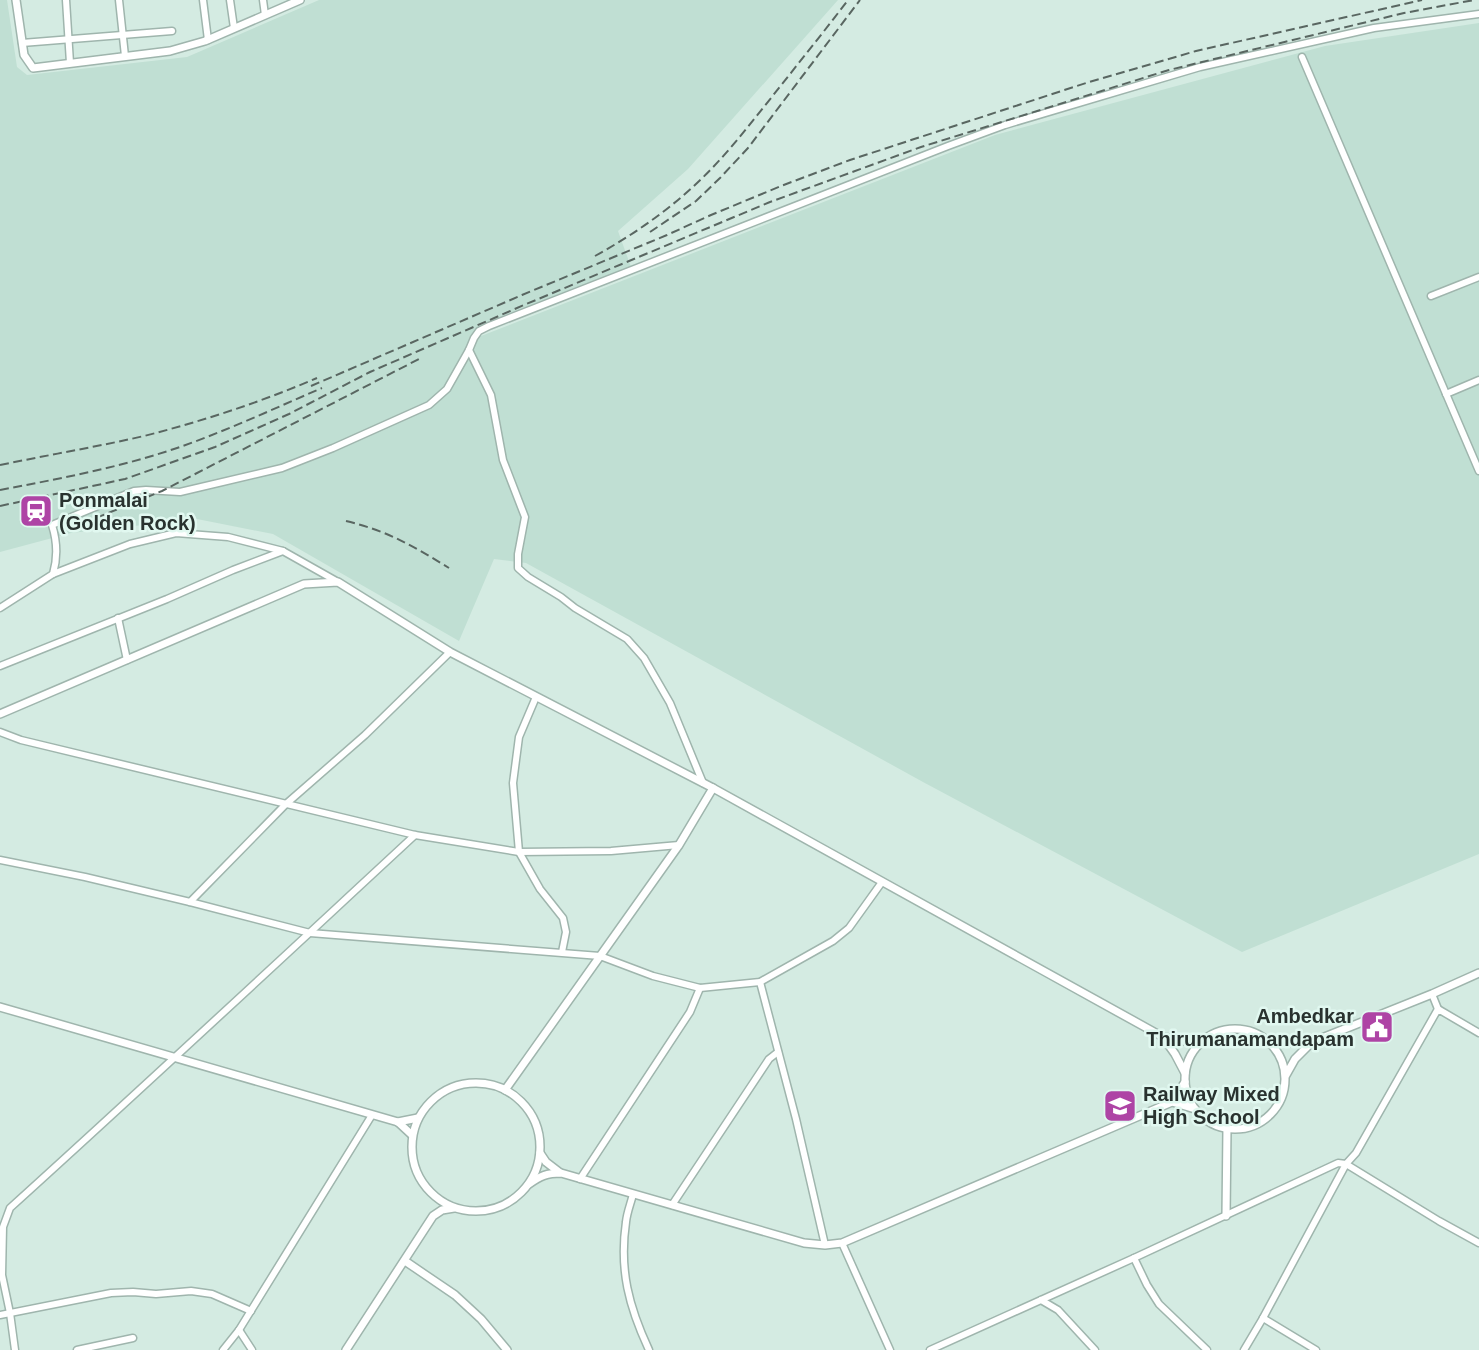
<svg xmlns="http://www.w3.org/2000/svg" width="1479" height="1350" font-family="Helvetica,sans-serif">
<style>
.built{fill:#c0dfd3}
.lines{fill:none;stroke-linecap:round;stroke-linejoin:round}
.minor-casing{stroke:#9fb5ad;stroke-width:9}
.tertiary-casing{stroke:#9fb5ad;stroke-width:10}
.minor{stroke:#fff;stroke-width:6}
.tertiary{stroke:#fff;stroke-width:7}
.rail{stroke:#596661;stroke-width:2;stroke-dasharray:9 4.5;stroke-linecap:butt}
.labels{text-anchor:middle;stroke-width:5;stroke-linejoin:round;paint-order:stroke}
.poi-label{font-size:20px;font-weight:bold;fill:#29322f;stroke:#e1f8f0;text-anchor:start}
</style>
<rect width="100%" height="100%" fill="#d4ebe2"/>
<!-- built -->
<path class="built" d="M0,0H7L17,67L27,75L187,57L319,0H838L688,169L618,231L631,267L481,328V336L995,135L1325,46L1479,23V854L1242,952L923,782L526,563L494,559L459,641L273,534L197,519L71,533L0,552Z"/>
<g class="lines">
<!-- minor casing -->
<g class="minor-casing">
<g id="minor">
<path d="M66,0L70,63"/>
<path d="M119,0L125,56"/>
<path d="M203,0L208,40"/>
<path d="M230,0L234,28"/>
<path d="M263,0L265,15"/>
<path d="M22,43L172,31"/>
<path d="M1302,57L1479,471"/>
<path d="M1431,296L1479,277"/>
<path d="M469,350L491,395L503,460L525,517L518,554V568L528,577L561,597L575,608L627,639L644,658L670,703L703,783"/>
<path d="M1446,394L1479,380"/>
<path d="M53,574L130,544L176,533L228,537L283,551L338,582"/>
<path d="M0,608L53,574C58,557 57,541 52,525L134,491L146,490L180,492L282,468L333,448L429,405L447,389L469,350L474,338L479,331L489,326L948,146L1005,125L1200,67L1374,28L1479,14"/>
<path d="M118,618L127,660"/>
<path d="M0,666L167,599L233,570L283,551"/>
<path d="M536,697L519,737L513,783L519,852L540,889L563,918L566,932L562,952"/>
<path d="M0,732L21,740L415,835L519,852L611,851L679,845"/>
<path d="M0,860L85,877L190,902L310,933L600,956L653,976L700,988L760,982L833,941L849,928L882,882"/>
<path d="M190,902L286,804L365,735L450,652"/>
<path d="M760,982L796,1119L825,1245"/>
<path d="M1432,994L1438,1009"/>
<path d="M580,1179L690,1012L700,988"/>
<path d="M633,1194C631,1203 627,1212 626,1222C619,1270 629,1307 649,1350"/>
<path d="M672,1205L769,1059L778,1052"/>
<path d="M842,1243L890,1350"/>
<path d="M1134,1258L1147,1285L1159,1304L1207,1350"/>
<path d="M1041,1300L1058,1310L1095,1350"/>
<path d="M0,1315L111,1293L133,1292L156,1294L191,1291L212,1294L251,1311"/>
<path d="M239,1330L252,1350"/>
<path d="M15,1350L10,1313L2,1275L3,1227L10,1208C146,1085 280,960 415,835"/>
<path d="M77,1350L133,1338"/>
<path d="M223,1350L239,1330L372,1115"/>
<path d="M930,1350L1134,1258L1338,1163L1346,1164L1439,1221L1479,1243"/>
<path d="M1244,1350L1263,1318"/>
<path d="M1316,1350L1263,1318L1346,1164L1356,1153L1438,1009L1479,1033"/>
</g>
</g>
<!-- tertiary casing -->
<g class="tertiary-casing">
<g id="tertiary">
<path d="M16,0L24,55L33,68L170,51L205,41L300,0"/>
<path d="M0,714L304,584L338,582L450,652L713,788L1163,1037L1185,1041L1202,1042"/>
<path d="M0,1007L398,1122L412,1135"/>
<circle cx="1235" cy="1079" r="50"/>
<path d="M1163,1037L1175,1054L1185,1073"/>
<path d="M1270,1041L1295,1043L1312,1042L1432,994L1479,973"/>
<path d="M1286,1075L1295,1059L1312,1042"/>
<circle cx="476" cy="1147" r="64"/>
<path d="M505,1090L679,845L713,788"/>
<path d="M1172,1102L1195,1109"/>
<path d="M398,1122L418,1118"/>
<path d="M540,1153L546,1162L559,1172"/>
<path d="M529,1184C540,1176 547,1173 561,1173L804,1243L825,1245L842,1243L1172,1102L1185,1082"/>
<path d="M1226,1216L1227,1128"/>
<path d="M405,1261L455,1295L481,1319L507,1350"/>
<path d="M346,1350L433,1216L442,1210L454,1208"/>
</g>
</g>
<!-- minor -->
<use href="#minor" class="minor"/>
<!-- tertiary -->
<use href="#tertiary" class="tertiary"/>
<!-- rail -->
<g class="rail">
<path d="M650,232L696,201L720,178L748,148L860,0"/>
<path d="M595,256C631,236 665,213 696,184C724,158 747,128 771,98C797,65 823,33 848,0"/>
<path d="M311,386L522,295L667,235L711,215L781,186L850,160L1086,83L1196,51L1422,0"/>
<path d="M0,465C48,455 96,447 144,436C203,421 261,402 317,378"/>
<path d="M0,490C58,479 117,468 174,449C224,432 273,409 322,388"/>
<path d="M0,506L125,479L215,447L289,414L370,372L524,305L770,202L921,147L1169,70L1404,13L1474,0"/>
<path d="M96,518L162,491L419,359"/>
<path d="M346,521C388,531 413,546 449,568"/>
</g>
</g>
<!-- icons -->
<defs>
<g id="station-square" transform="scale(1.725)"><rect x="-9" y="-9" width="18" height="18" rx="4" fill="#ae44a5" stroke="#e1f8f0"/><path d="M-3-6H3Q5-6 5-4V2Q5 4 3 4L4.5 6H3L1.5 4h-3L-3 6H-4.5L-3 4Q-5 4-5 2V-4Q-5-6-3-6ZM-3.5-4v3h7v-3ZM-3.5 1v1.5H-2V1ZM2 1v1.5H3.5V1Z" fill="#fff"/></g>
<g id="civic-square" transform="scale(1.725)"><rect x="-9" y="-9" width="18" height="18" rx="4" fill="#ae44a5" stroke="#e1f8f0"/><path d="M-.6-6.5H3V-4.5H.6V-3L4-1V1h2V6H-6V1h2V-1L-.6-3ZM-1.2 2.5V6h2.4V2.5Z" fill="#fff"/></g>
<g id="school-square" transform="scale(1.725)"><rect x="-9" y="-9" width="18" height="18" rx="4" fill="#ae44a5" stroke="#e1f8f0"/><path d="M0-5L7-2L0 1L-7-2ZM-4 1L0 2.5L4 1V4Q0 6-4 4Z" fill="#fff"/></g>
</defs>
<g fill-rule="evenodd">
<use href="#station-square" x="36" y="511"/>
<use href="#civic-square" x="1377" y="1027"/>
<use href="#school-square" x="1120" y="1106"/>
</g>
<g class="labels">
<!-- poi labels -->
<g class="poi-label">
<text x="59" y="507">Ponmalai<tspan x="59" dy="23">(Golden Rock)</tspan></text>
<text x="1354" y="1023" text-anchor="end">Ambedkar<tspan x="1354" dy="23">Thirumanamandapam</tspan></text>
<text x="1143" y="1101">Railway Mixed<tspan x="1143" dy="23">High School</tspan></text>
</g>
</g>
</svg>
